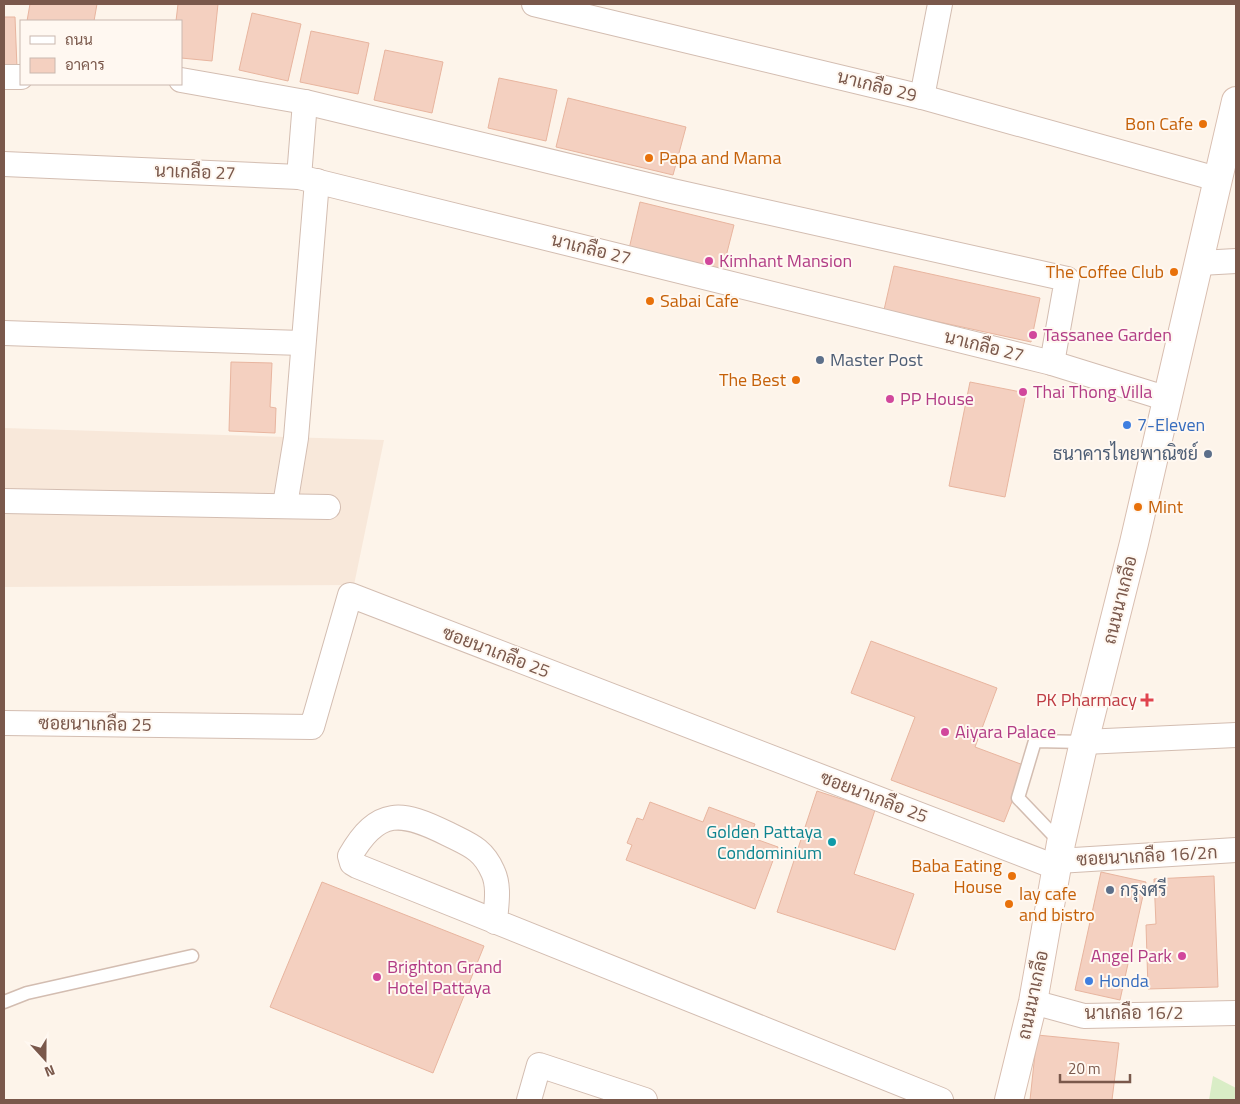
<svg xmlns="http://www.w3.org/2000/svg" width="1240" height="1104" font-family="'Titillium Web',Sarabun,sans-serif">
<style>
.residential{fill:#f8e8da}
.green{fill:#d9edc6}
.building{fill:#f4d0c0;stroke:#e8b59f}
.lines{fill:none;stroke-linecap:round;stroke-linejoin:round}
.lane-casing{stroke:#d3bdb1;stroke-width:15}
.street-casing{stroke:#d3bdb1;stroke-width:26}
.secondary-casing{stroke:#d9beb0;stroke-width:30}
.lane{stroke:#fff;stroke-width:12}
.street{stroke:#fff;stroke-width:24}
.secondary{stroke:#fff;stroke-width:28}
.food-dot{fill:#e8710a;stroke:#fff8f1;stroke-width:2}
.hotel-dot{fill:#d1479c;stroke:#fff8f1;stroke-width:2}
.service-dot{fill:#5c6f8a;stroke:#fff8f1;stroke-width:2}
.shop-dot{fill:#3f7fe0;stroke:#fff8f1;stroke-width:2}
.health-dot{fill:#e0444e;stroke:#fff8f1;stroke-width:2}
.culture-dot{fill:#0f9aa8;stroke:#fff8f1;stroke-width:2}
.labels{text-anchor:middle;stroke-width:4;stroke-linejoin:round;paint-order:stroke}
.street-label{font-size:18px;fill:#7a584b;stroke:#fff8f1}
.food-label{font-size:18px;fill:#c56008;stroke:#fff8f1;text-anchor:end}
.hotel-label{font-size:18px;fill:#b23c85;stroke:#fff8f1;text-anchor:start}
.service-label{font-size:18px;fill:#4e5e75;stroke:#fff8f1;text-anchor:start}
.shop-label{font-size:18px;fill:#366cbe;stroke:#fff8f1;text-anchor:start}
.health-label{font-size:18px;fill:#be3a42;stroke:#fff8f1;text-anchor:end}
.culture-label{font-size:18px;fill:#0d838f;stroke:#fff8f1;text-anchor:end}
</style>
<rect width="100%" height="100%" fill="#fdf4ea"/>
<!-- residential -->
<path class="residential" d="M4,428L384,440L354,585L4,587Z"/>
<!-- green -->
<path class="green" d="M1213,1076L1236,1088V1100H1209Z"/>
<!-- building -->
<g class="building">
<path d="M30,4H97L94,21H27Z"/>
<path d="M178,4H218L212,61L181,58V21H176Z"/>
<path d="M252,13L301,24L288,81L239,70Z"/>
<path d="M4,17H15L17,68L4,69Z"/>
<path d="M311,31L369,43L358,94L300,82Z"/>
<path d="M385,50L443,62L432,113L374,100Z"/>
<path d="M499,78L557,90L546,141L488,128Z"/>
<path d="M568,98L686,127L673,175L556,147Z"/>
<path d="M640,202L734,225L722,272L629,249Z"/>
<path d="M894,266L1040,298L1031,342L884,310Z"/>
<path d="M231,362L272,363L270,407L276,408L275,433L229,431Z"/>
<path d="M970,382L1026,393L1005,497L949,486Z"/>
<path d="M871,641L997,688L975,747L1026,766L1004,822L891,780L915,717L851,693Z"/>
<path d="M817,791L875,810L854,874L914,894L895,950L777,912Z"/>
<path d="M650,802L703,822L709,807L755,824L750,837L778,847L755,909L626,860L632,845L627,843L637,818L643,820Z"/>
<path d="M1101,872L1146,882L1120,1000L1075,990Z"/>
<path d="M1214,876L1218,987L1148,989L1146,925L1156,924L1154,879Z"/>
<path d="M322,882L484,946L433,1073L270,1007Z"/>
<path d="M1037,1035L1119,1043L1112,1100H1030Z"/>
</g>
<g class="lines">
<!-- lane casing -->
<g class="lane-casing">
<g id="lane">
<path d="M1061,843L1018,798L1035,741L1084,742"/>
<path d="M4,1002L27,993L192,956"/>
</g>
</g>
<!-- street casing -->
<g class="street-casing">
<g id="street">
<path d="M534,4L922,97L1217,179"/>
<path d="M4,77H21"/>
<path d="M181,80L305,102L672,191L1067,279L1052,363"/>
<path d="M922,97L940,4"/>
<path d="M4,164L299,177L1052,363L1168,399"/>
<path d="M299,177L305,102"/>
<path d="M1200,263L1236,261"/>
<path d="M4,333L302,343"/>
<path d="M4,501L328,507"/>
<path d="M285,505L296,438L317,181"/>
<path d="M4,723L312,727L350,595L1058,868"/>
<path d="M1084,742L1236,735"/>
<path d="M1058,861L1236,850"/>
<path d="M495,922C496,906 500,887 493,872C483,849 470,845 448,834C402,811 378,807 350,856L352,863L357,866L941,1100"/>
<path d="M1033,1002L1084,1016L1236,1013"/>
<path d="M529,1100L539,1065L645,1100"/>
</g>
</g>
<!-- secondary casing -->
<g class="secondary-casing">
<path id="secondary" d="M1009,1100L1033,1002L1061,843L1084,742L1134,543L1236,101"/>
</g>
<!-- lane -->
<use href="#lane" class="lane"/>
<!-- street -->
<use href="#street" class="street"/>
<!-- secondary -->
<use href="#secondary" class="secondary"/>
</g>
<!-- markers -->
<g class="food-dot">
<circle cx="1203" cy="124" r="5"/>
<circle cx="649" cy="158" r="5"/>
<circle cx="1174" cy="272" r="5"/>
<circle cx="650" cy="301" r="5"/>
<circle cx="796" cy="380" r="5"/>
<circle cx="1138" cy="507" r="5"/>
<circle cx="1012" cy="876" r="5"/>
<circle cx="1009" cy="904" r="5"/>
</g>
<g class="hotel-dot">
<circle cx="709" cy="261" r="5"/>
<circle cx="1033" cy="335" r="5"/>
<circle cx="1023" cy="392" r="5"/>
<circle cx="890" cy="399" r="5"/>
<circle cx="945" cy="732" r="5"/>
<circle cx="1182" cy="956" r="5"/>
<circle cx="377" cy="977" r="5"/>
</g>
<g class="service-dot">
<circle cx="820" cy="360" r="5"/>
<circle cx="1208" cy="454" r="5"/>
<circle cx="1110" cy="890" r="5"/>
</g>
<g class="shop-dot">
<circle cx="1127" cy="425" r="5"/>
<circle cx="1089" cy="981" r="5"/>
</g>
<path class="health-dot" d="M1144.5 692.5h5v5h5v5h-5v5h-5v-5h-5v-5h5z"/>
<circle class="culture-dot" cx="832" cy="842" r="5"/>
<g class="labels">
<!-- street labels -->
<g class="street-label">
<text transform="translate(877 86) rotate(14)" y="6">นาเกลือ 29</text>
<text transform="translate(195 172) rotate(2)" y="6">นาเกลือ 27</text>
<text transform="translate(591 249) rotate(14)" y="6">นาเกลือ 27</text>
<text transform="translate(984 346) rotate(14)" y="6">นาเกลือ 27</text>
<text transform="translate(1120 600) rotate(-76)" y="6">ถนนนาเกลือ</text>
<text transform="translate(496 652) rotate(21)" y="6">ซอยนาเกลือ 25</text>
<text transform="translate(95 724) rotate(1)" y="6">ซอยนาเกลือ 25</text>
<text transform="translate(874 797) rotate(21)" y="6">ซอยนาเกลือ 25</text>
<text transform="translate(1147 856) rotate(-3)" y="6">ซอยนาเกลือ 16/2ก</text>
<text transform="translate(1033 995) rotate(-78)" y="6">ถนนนาเกลือ</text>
<text x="1134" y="1019">นาเกลือ 16/2</text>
</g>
<!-- food labels -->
<g class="food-label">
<text x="1193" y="130">Bon Cafe</text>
<text x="659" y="164" text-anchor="start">Papa and Mama</text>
<text x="1164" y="278">The Coffee Club</text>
<text x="660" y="307" text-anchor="start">Sabai Cafe</text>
<text x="786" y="386">The Best</text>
<text x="1148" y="513" text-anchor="start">Mint</text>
<text x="1002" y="872">Baba Eating<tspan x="1002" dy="21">House</tspan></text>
<text x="1019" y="900" text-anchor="start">lay cafe<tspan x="1019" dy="21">and bistro</tspan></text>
</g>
<!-- hotel labels -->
<g class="hotel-label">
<text x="719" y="267">Kimhant Mansion</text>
<text x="1043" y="341">Tassanee Garden</text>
<text x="1033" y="398">Thai Thong Villa</text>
<text x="900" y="405">PP House</text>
<text x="955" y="738">Aiyara Palace</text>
<text x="1172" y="962" text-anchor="end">Angel Park</text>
<text x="387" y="973">Brighton Grand<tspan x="387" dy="21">Hotel Pattaya</tspan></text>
</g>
<!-- service labels -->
<g class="service-label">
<text x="830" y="366">Master Post</text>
<text x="1198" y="460" text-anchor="end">ธนาคารไทยพาณิชย์</text>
<text x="1120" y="896">กรุงศรี</text>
</g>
<!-- shop labels -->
<g class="shop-label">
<text x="1137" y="431">7-Eleven</text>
<text x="1099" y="987">Honda</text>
</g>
<!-- health labels -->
<g class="health-label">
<text x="1137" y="706">PK Pharmacy</text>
</g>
<!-- culture labels -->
<g class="culture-label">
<text x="822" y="838">Golden Pattaya<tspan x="822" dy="21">Condominium</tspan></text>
</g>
</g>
<!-- border -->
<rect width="1240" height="1104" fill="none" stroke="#7a584b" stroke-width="10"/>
<!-- legend -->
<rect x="20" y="20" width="162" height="65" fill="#fff8f1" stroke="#cab8af"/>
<rect x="30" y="36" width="25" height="8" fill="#ffffff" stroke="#cab8af"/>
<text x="65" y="45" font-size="15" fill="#7a584b">ถนน</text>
<rect x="30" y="58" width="25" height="15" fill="#f4d0c0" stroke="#cab8af"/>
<text x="65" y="70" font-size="15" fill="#7a584b">อาคาร</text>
<!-- north arrow -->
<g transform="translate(45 1059) rotate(159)" stroke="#fff8f1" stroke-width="4" paint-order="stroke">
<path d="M0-4L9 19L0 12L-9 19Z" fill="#7a584b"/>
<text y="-8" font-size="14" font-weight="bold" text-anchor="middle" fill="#7a584b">N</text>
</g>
<!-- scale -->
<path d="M1060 1074v8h70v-8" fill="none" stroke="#7a584b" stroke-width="2.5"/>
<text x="1068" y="1074" font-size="15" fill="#7a584b" stroke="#fff8f1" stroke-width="4" paint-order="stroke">20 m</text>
</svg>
